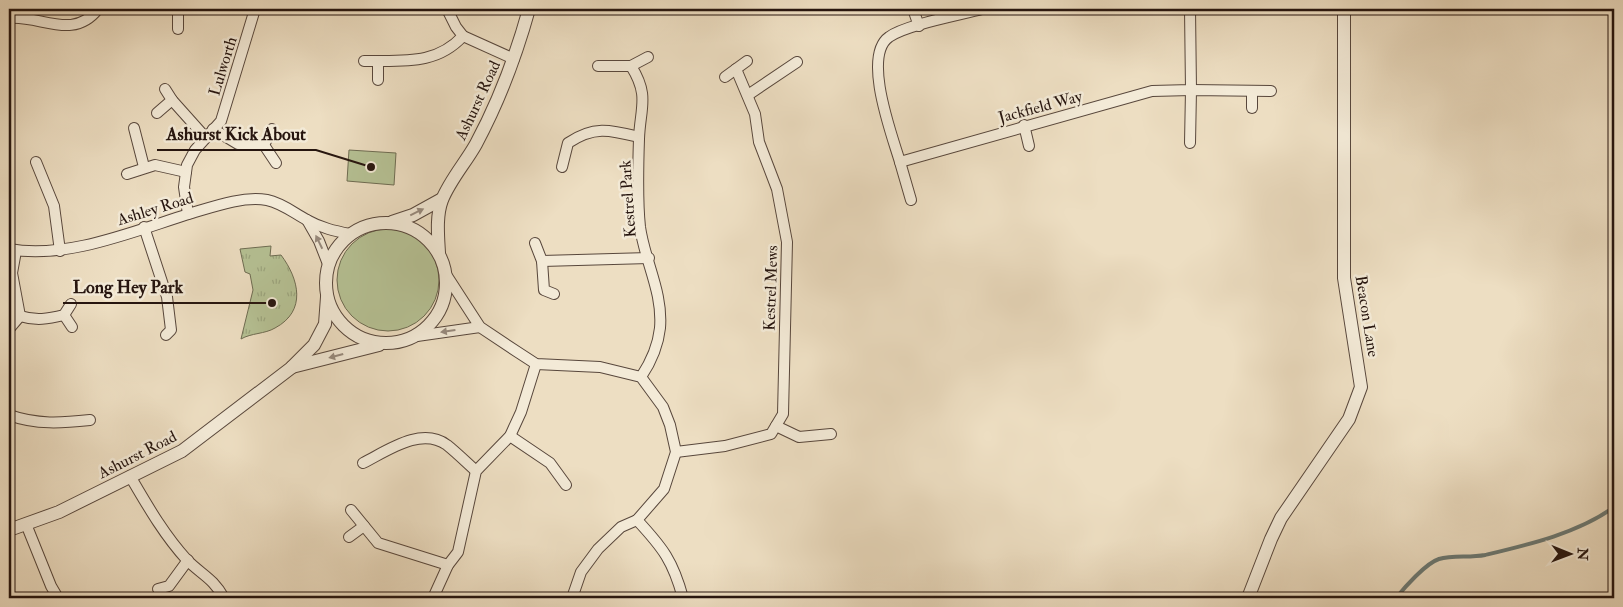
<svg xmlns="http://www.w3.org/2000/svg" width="1623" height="607" font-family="'IM FELL Double Pica',serif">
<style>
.green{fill:#b6c295;stroke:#6e6c52}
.park{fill:url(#park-tufts);stroke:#6e6c52}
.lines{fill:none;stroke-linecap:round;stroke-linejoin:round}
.stream{stroke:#6b7974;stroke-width:4}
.minor-casing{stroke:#58473c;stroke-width:12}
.tertiary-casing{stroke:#58473c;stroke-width:14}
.minor{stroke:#f3ead7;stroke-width:10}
.tertiary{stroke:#f3ead7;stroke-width:12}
.oneway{fill:#978a7d}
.labels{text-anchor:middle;stroke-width:5;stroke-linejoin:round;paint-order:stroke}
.street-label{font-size:16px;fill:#26150f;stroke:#f3ead7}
.leader{fill:none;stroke:#26150f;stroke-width:2}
.callout-dot{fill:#26150f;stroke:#f3ead7;stroke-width:2}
.callout-label{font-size:18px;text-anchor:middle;font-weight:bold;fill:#26150f;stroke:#f3ead7;stroke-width:5;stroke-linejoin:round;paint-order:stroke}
</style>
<defs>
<pattern id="park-tufts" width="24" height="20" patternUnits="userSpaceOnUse" patternTransform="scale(1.25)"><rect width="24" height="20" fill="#b6c295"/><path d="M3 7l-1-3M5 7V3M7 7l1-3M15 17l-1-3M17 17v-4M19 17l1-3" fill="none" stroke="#9ca67f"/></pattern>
</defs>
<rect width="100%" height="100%" fill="#eddec2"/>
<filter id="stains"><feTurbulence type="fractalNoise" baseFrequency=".004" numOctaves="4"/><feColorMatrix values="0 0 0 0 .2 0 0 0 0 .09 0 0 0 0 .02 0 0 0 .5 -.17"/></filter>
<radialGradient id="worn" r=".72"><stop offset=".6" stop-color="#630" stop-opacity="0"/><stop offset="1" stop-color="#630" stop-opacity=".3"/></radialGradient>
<!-- green -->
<g class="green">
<path d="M349,150L396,153L394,185L347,181Z"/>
<circle cx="388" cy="280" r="51"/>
</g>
<!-- park -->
<path class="park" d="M271,246L270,256L281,255C299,279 307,311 275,328C265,334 251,333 241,339L253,290L250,274L245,272L240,249Z"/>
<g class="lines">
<!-- stream -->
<path class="stream" d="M1396,598C1404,588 1426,563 1439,559C1453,555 1470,558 1485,555C1527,545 1579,533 1614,507"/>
<!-- minor casing -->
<g class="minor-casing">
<g id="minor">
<path d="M178,9V29"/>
<path d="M447,9L456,27L463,36L514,59"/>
<path d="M913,9L919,26"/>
<path d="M982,9C960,15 905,25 889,37C862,56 892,135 900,162L1152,91L1191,90L1190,9"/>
<path d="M9,18C41,15 73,41 98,9"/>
<path d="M364,61H378V80"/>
<path d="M378,61C411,61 439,62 463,36"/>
<path d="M598,66H631L648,57"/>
<path d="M631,66C650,96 640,108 639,139C638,168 637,199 640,227C645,262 663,292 660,328C658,347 651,362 641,377"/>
<path d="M725,77L747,61"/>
<path d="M1252,91V108"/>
<path d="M748,95L797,62"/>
<path d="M172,100L206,138"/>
<path d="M157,113L172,100L165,89"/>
<path d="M1024,125L1029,146"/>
<path d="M134,128L144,167"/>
<path d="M213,129L238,144L264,145"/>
<path d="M272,129L264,145L276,163"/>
<path d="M1190,143L1191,90L1271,91"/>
<path d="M36,162L54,206L60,251"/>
<path d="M900,162L911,200"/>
<path d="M562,167L568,143C594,125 611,130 639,137"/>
<path d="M127,174L155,165L186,172"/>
<path d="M188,214L184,187L187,165L195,150L221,121L255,9"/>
<path d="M307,220L319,241L328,264"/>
<path d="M144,227L167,297L171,330L166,335"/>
<path d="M535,243L542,261L544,290L554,294"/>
<path d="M9,249C67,260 136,230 192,213C215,206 243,196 267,200C282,203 294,213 307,220C321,228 335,231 350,234"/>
<path d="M542,261L649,258"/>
<path d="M447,276L480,327L516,351L536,364L600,367L641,377L663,407L670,425L676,452L664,489L637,520L621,527L598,549L581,572L572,598"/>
<path d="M64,315L72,327"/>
<path d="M20,316C36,321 48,319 64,315L71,304"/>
<path d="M9,329L20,316L12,273L16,251"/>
<path d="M417,336L480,327"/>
<path d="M9,415C37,425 62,423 90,420"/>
<path d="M776,426L799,437L831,434"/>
<path d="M510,436L550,463L566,485"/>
<path d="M676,452L725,446L771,434L783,414L787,242L777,189L759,142L755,114L736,69"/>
<path d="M363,463C387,451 421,426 447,445C457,453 466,462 476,471"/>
<path d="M130,476C147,505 164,535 187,560C202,575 213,578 224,598"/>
<path d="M351,510L378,543L448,565"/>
<path d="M637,520C663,548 673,561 683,598"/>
<path d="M26,524L51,586L58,598"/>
<path d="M349,537L364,526"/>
<path d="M158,589L169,586L188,560"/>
<path d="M433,598L448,565L458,552L476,471L510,436L521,412L536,364"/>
</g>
</g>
<!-- tertiary casing -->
<g class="tertiary-casing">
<g id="tertiary">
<path d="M392,222L413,215L442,199"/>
<circle cx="386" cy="283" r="60"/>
<path d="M439,253C438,235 436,216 442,200C450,180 466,162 476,144C499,101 516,56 529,9"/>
<path d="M292,367L379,345"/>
<path d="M9,530L59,512L182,451L291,368L314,345L325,324L327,297"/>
<path d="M1248,598L1271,539L1281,518L1349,419L1361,387L1344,278V9"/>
</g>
</g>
<!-- minor -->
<use href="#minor" class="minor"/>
<!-- tertiary -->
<use href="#tertiary" class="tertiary"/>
</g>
<!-- one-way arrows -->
<defs><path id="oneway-solid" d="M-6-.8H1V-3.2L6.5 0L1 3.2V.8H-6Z" transform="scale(1.25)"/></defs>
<g class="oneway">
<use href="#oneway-solid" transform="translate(417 212) rotate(-26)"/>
<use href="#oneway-solid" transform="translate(319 242) rotate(-116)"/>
<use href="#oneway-solid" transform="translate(448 331) rotate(172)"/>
<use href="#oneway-solid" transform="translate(336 356) rotate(165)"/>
</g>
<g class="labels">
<!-- street labels -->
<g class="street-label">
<text transform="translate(222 66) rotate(-73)" y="6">Lulworth</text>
<text transform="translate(477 100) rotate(-65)" y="6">Ashurst Road</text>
<text transform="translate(1040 106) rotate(-15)" y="6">Jackfield Way</text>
<text transform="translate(627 199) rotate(-94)" y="6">Kestrel Park</text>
<text transform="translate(155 208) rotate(-17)" y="6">Ashley Road</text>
<text transform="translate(770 288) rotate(-88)" y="6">Kestrel Mews</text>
<text transform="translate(1368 316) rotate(81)" y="6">Beacon Lane</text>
<text transform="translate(137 454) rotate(-27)" y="6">Ashurst Road</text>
</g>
</g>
<!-- callouts -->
<path class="leader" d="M371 167L316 150H157M272 303L194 303H63"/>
<g class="callout-dot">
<circle cx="371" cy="167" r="5"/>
<circle cx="272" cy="303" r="5"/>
</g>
<g class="callout-label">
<text x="236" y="140">Ashurst Kick About</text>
<text x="128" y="293">Long Hey Park</text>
</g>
<!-- margin -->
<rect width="1623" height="607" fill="none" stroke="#eddec2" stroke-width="30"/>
<rect x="10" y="10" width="1603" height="587" fill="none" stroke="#26150f" stroke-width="2.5"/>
<rect x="15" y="15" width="1593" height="577" fill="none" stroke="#26150f"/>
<!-- north arrow -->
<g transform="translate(1570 554) rotate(91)" stroke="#f3ead7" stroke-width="4" paint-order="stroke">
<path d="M0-4L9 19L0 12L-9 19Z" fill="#26150f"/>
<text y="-8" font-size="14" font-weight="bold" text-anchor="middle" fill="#26150f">N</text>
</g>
<rect width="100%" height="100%" filter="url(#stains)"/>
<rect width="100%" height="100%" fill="url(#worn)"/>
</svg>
